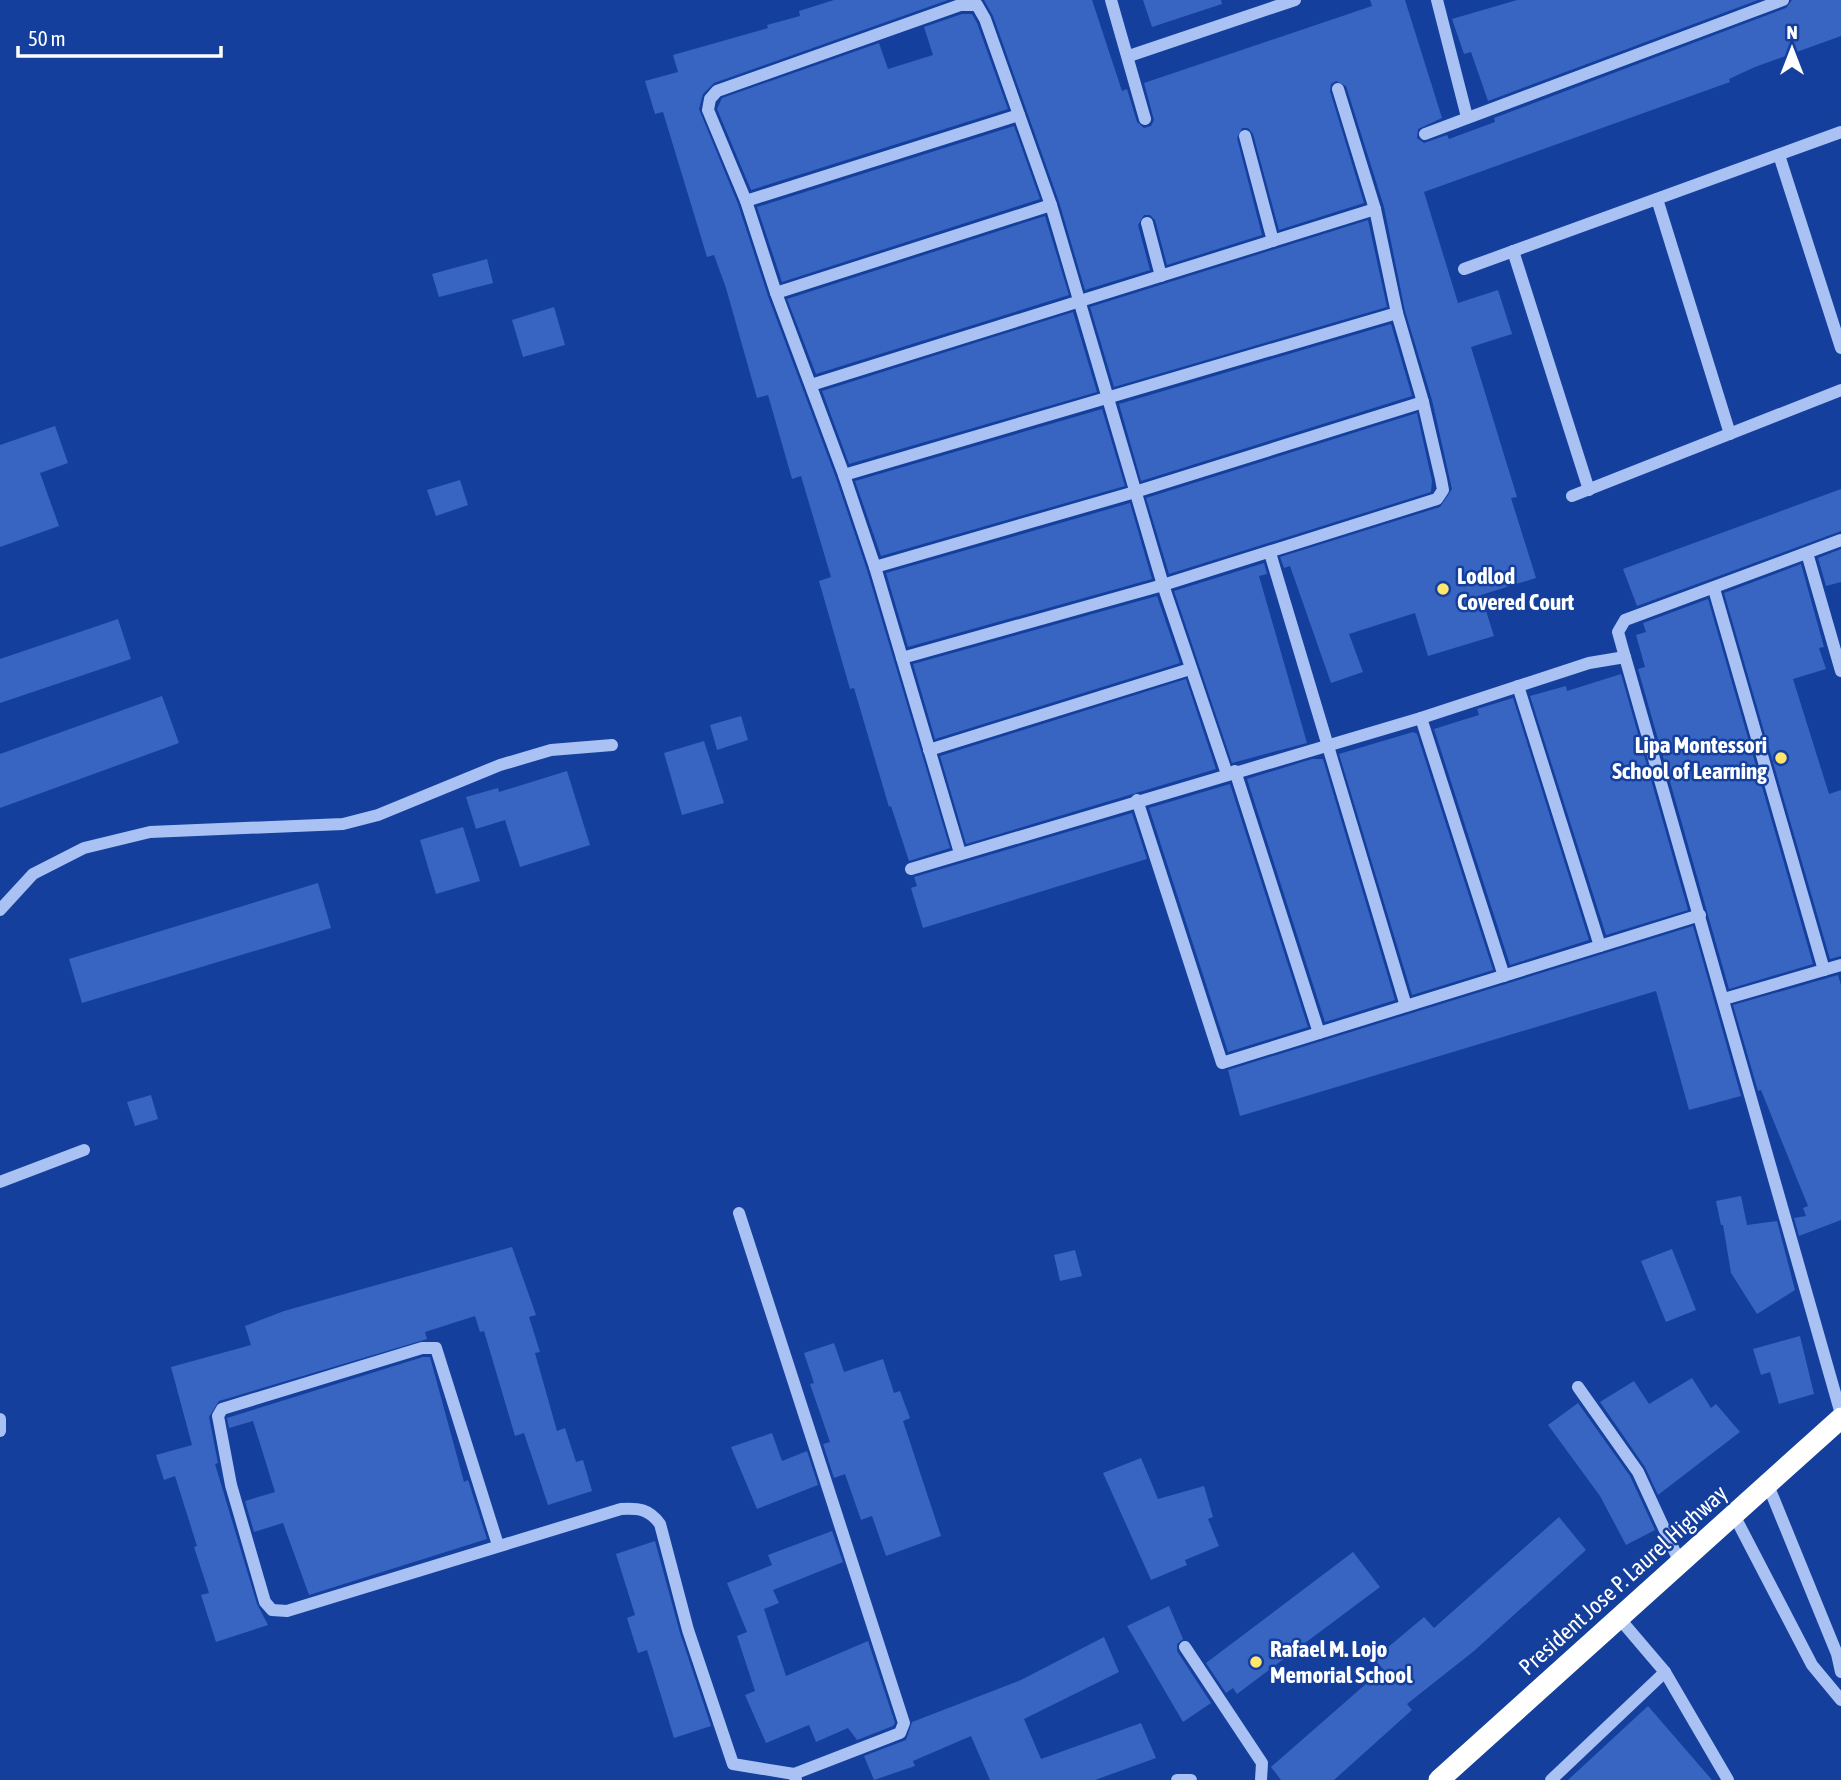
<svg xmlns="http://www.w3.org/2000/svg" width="1841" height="1780" font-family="'Asap Condensed',sans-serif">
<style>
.building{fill:#3865c2}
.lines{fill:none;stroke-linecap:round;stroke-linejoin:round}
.minor{stroke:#a9c2f3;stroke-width:12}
.highway{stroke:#fff;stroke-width:21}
.poi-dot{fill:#ffe66c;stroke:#143f9c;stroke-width:2.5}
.labels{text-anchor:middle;stroke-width:5;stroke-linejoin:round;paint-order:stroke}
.poi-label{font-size:23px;font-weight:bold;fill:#fff;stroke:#143f9c;text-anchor:start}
.street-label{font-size:23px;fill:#fff;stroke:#143f9c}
</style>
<rect width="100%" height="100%" fill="#143f9c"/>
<!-- building -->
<g class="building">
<path d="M834,0H948L714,83L703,94L699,109L738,204L768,296L836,478L867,570L950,848L909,861L891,806L889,807L854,688L850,689L819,581L831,577L801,476L792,479L768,395L757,398L726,288L714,255L707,257L663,112L655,114L645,81L678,72L673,55L768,28L767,25L800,16L799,11Z"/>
<path d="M984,0H1092L1122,91L1127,89L1137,122L1144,128L1151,126L1154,120L1144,83L1372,6L1370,0H1405L1442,118L1418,129L1417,138L1424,143L1447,135L1449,139L1495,122L1494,118L1786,8L1792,0H1841V36L1755,67L1729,79L1730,82L1424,192L1458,303L1498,290L1512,334L1471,347L1517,497L1511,498L1536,578L1481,595L1494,636L1428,656L1415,613L1349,634L1363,672L1331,683L1290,566L1284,568L1280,557L1440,507L1452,489L1432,400L1405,311L1384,207L1346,86L1336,81L1331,84L1330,91L1364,203L1279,230L1253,134L1248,128H1242L1237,138L1262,235L1167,265L1155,220L1150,215H1144L1138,225L1150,270L1085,290L1059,202L993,16Z"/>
<path d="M1143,0H1221L1222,4L1152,27Z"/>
<path d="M1517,0H1758L1488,101L1471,52L1464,54L1452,19Z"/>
<path d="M962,14H972L977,23L1008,109L751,190L717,109L722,98L879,43L888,69L933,55L924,27Z"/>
<path d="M1014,126L1040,199L782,282L757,207Z"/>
<path d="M1045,216L1069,295L816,374L787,299Z"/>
<path d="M1368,220L1387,307L1114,387L1090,307Z"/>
<path d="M487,259L493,283L439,297L432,274Z"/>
<path d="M554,307L565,345L523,357L512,320Z"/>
<path d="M1073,312L1097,392L849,464L822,391Z"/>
<path d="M1391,324L1412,396L1141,481L1119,404Z"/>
<path d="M1102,409L1125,486L881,556L855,481Z"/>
<path d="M1417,413L1432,481L1431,492L1169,574L1146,498Z"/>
<path d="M55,426L68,463L40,473L59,526L0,547V445Z"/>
<path d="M460,480L468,505L436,516L427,490Z"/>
<path d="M1841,489V531L1637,606L1623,569Z"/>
<path d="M1130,503L1152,579L908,647L886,573Z"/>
<path d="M1841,549V582L1826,586L1818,558Z"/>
<path d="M1264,563L1267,574L1259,576L1307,743L1232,763L1174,591Z"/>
<path d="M1801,564L1824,647L1819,648L1826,669L1793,679L1829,794L1841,790V956L1830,959L1724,593Z"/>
<path d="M1157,596L1180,663L935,739L913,664Z"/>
<path d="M1708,599L1813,964L1729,989L1638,669L1645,667L1636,635L1646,632L1643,623Z"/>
<path d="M118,619L131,659L0,703V659Z"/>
<path d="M1621,674L1688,910L1606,935L1530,696L1566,686L1567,691Z"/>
<path d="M1186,679L1216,769L966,844L940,756Z"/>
<path d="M162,696L179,743L0,808V754Z"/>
<path d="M1513,698L1589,940L1510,965L1434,729L1479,715L1477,709Z"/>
<path d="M741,716L748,740L717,750L710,725Z"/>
<path d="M1413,732L1417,734L1493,970L1412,995L1339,754Z"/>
<path d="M704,741L724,803L682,815L664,753Z"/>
<path d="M1312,759H1323L1395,1000L1325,1022L1247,779Z"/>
<path d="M567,771L590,845L520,867L505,820L476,829L466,797L498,788L499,792Z"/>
<path d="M1230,784L1308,1027L1228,1052L1149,808Z"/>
<path d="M1132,813L1147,859L923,928L911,888L917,886L914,877Z"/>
<path d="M463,827L480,881L436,894L420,840Z"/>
<path d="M318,883L331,928L82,1003L69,959Z"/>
<path d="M1693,926L1741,1096L1689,1110L1656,991L1240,1116L1228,1070Z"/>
<path d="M1838,975L1841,985V1220L1799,1236L1794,1218L1806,1216L1803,1208L1808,1206L1761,1090L1758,1091L1733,1005Z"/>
<path d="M151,1095L158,1119L135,1126L127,1102Z"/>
<path d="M1741,1196L1747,1225L1777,1221L1795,1290L1757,1314L1731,1273L1723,1225H1721L1716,1201Z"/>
<path d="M512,1247L536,1315L529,1317L540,1352L535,1353L557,1431L565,1428L576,1462L583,1460L592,1491L548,1505L524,1433L515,1436L484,1331L480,1332L475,1316L425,1332L427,1339L219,1401L209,1417L218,1463L215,1464L257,1604L268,1625L216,1642L201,1595L209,1593L194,1547L197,1546L175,1476L164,1480L156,1455L192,1445L171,1367L251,1345L245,1326L284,1311Z"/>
<path d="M1672,1249L1696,1310L1666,1322L1641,1261Z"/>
<path d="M1075,1250L1082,1276L1060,1281L1054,1255Z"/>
<path d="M1800,1336L1814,1394L1779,1404L1770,1372L1761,1375L1753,1349Z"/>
<path d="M834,1343L844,1372L883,1359L894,1393L900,1391L910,1418L903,1421L941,1536L886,1556L872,1516L861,1520L845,1474L834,1478L823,1444L830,1442L810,1384L814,1383L804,1353Z"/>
<path d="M423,1357H430L464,1482L468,1480L487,1539L309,1595L283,1523L254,1532L245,1501L275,1492L253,1421L229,1428L227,1418Z"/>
<path d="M1692,1378L1711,1408L1716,1404L1740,1432L1658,1495L1645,1467L1600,1402L1634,1381L1649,1404Z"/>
<path d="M1578,1403L1630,1476L1655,1530L1626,1545L1600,1496L1548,1425Z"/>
<path d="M772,1433L782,1461L807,1451L818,1485L757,1509L731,1447Z"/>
<path d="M1141,1458L1158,1499L1204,1486L1213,1517L1208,1519L1219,1546L1185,1560L1187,1565L1151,1580L1103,1473Z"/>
<path d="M1559,1517L1586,1550L1474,1651L1407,1704L1412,1710L1334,1780H1281L1271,1767L1383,1669L1374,1659L1424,1617L1434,1628Z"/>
<path d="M832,1531L843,1562L773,1590L779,1603L764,1609L786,1676L868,1641L895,1723L893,1726L857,1740L848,1728L816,1742L809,1725L766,1743L745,1695L755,1691L737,1636L747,1632L727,1583L772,1565L768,1555Z"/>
<path d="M655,1541L680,1633L711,1726L674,1738L647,1650L638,1653L627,1618L635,1615L616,1554Z"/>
<path d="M1353,1552L1380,1587L1237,1694L1233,1688L1226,1693L1206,1663Z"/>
<path d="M1169,1606L1183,1639L1177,1644V1651L1211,1703L1183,1722L1127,1626Z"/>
<path d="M1104,1637L1119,1672L1024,1719L1041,1759L1141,1723L1156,1758L1095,1780H990L971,1736L913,1761L915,1766L874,1780L864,1756L906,1740L912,1722L1021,1680Z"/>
<path d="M1648,1706L1712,1780H1568Z"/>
</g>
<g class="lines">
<!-- minor -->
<g class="minor">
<path d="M1111,0L1145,119"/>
<path d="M1437,0L1467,117"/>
<path d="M1129,56L1295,0"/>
<path d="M1425,134L1783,0"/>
<path d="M1245,136L1273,241"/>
<path d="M1779,155L1841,348"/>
<path d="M1657,199L1730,434"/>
<path d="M746,201L1019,115"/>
<path d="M1147,223L1161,276"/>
<path d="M1513,251L1589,490"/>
<path d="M1464,269L1841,132"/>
<path d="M776,293L1051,205"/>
<path d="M811,385L1375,209"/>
<path d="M844,475L1397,313"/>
<path d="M1572,496L1841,390"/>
<path d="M1270,553L1406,1006"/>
<path d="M1807,553L1841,671"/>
<path d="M875,567L1135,492L1423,402"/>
<path d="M1714,589L1824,970"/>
<path d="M1625,657L1618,632L1625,620L1841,540"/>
<path d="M902,658L1163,585L1437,499L1443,490L1441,479L1423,402L1397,313L1375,209L1338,89"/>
<path d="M1518,686L1600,946"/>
<path d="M1421,718L1504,976"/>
<path d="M929,750L1190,669"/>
<path d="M1235,771L1319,1033"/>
<path d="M1137,800L1222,1063L1700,915"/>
<path d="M960,853L875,567L844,475L776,293L746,201L708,110L710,99L717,91L960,5H977L985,19L1051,205L1163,585L1227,774"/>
<path d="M911,869L1421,718L1589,663L1625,657L1841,1414"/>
<path d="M0,910L33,874L84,848L150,832L343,824L378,815L500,765L551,750L612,745"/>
<path d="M1724,999L1841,965"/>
<path d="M0,1182L84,1150"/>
<path d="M739,1213L904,1723L900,1733L794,1774L796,1780"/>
<path d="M1578,1387L1638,1472L1680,1563"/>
<path d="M0,1419V1431"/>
<path d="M1768,1485L1837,1654L1841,1672"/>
<path d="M1734,1515L1812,1665L1841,1700"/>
<path d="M498,1545L436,1348H422L222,1409L218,1416L231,1485L265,1602L272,1610L287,1611L621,1509C639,1508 649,1509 660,1524L688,1630L733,1764L794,1774"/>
<path d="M1619,1618L1665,1672L1728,1780"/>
<path d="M1185,1647L1262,1763L1261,1780"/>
<path d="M1177,1780H1191"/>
<path d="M1551,1780L1665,1672"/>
</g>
<!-- highway -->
<path class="highway" d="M1439,1780L1841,1418"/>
</g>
<!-- markers -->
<g class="poi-dot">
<circle cx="1443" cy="589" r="7"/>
<circle cx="1781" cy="758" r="7"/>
<circle cx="1256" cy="1662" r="7"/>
</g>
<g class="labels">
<!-- poi labels -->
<g class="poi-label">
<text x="1457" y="584">Lodlod<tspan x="1457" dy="26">Covered Court</tspan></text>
<text x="1767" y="753" text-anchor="end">Lipa Montessori<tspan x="1767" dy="26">School of Learning</tspan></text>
<text x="1270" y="1657">Rafael M. Lojo<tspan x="1270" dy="26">Memorial School</tspan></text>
</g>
<!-- street labels -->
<g class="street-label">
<text transform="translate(1623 1580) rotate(-42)" y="8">President Jose P. Laurel Highway</text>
</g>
</g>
<!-- north arrow -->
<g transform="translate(1792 49)" stroke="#143f9c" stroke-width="5" paint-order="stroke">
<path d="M0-5L12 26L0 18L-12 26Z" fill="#ffffff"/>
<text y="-10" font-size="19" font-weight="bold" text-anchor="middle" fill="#ffffff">N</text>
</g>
<!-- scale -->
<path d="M18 46v10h203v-10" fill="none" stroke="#ffffff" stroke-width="3.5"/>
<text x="28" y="46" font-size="21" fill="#ffffff" stroke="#143f9c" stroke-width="5" paint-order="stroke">50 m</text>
</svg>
